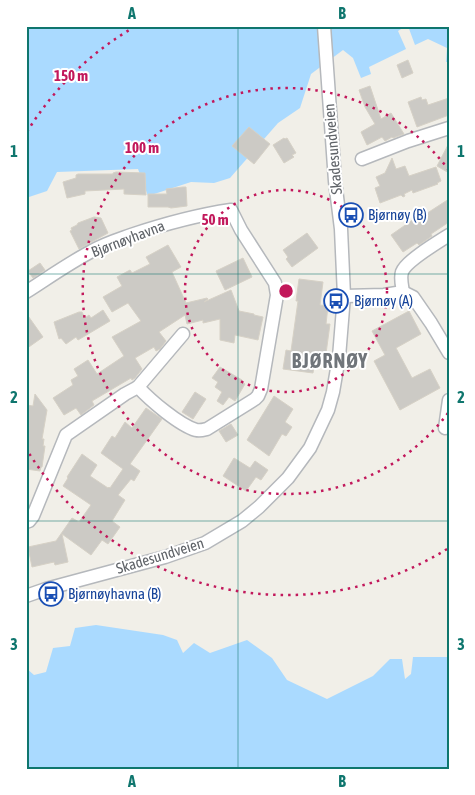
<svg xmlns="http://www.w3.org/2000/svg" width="475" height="795" font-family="'Asap Condensed',sans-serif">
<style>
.water{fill:#aadaff}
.building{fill:#cccac5;stroke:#d6d1c6}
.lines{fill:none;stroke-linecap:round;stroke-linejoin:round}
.minor-casing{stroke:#b5b8bc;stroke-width:15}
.minor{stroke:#fff;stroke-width:12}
.grid{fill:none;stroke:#0f766e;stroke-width:1;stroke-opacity:0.55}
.ring{fill:none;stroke:#c2185b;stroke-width:2.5;stroke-dasharray:2.5 5}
.labels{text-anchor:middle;stroke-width:4;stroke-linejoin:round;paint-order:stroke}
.street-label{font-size:15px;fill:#5f6368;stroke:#fff}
.transit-label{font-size:15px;fill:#164399;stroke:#fff;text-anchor:start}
.district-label{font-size:20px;font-weight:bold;letter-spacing:1px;fill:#70757a;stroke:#fff}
.centre{fill:#c2185b;stroke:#fff;stroke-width:2.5}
.ring-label{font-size:15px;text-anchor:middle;font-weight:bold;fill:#c2185b;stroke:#fff;stroke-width:4;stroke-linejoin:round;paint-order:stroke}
.neatline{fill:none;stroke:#0f766e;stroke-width:2}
.grid-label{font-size:16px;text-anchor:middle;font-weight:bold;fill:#0f766e}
</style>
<rect width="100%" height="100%" fill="#f1efe8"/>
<!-- water -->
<g class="water">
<path d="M26,26H406L398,31L406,49L369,67L371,74L361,78L353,58L343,50L311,74L300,108L278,123L230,178L214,183L191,182L148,196L138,169L57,172L47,191L26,198Z"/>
<path d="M408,26H449V62H446L447,48L428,39L415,45Z"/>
<path d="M96,625L163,635L177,640L183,653L194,643L210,653L247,640L272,658L287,680L327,699L373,676L390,659H402L405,679L411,674L413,657H449V769H26V668L34,675L46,672L53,648L70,646L75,628Z"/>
</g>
<!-- building -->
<g class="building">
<path d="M408,60L413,73L402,78L397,65Z"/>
<path d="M370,86L381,119L391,113L404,134L393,138L392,137L385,141L382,137L367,145L361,132L375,124L365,107L359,90Z"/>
<path d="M421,97L422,100L426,99L428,105L449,98V115L417,127L408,102Z"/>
<path d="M249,127L270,144L254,164L232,146Z"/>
<path d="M284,138L285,139L287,138L296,153L292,155L294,157L284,163L273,145Z"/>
<path d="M449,143V173L437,166Z"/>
<path d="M392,158L396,169L405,166L409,176L436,167L441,181L437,183L438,184L413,193L412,190L404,194L405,196L403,197L401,195L380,203L375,188L380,186L376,177L385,173Z"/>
<path d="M116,172L145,173L146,195L124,194V189L85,191V194L67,198L63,182L76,178V175L78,174H113V173Z"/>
<path d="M183,187H186L187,206L171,208L168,207H148V194H167L166,189Z"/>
<path d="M449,199V222L431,234L432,236L419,245L417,243L403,252L391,235L414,219L415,221Z"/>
<path d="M94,217L101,218L108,233L79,249L70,231L72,230L71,228L77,225L78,223Z"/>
<path d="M307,233L318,248L292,267L286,259L288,257L283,250Z"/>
<path d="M168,245L181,267L172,272L186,303L207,298L208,299L204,302L231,290L239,311L254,314V315L263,317L258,340L235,335L234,343L220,340V319L203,323V320L187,324L185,315L159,332L166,341L160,349L156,351L154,347L135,358L142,369L135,378L132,380L131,378L92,401L94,405L81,415L76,408L64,415L53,398L73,385L71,380L78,376L74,369L88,360L97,374L124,356L112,337L141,321L128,303L112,312L103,297L122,286L117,277L130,270L132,273L150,264L146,257Z"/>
<path d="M243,258L252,277L225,290L216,271Z"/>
<path d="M40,263L45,270L33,278L28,271Z"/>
<path d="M299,279L323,282L320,305L328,306L326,324H330L325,361L315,360L313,373L283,369L286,350L291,351L298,301H296Z"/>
<path d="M103,310L110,321L78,340L76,337L66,344L61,338L59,339L54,322L79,312H82L85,318L89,315L91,318Z"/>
<path d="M409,311L421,334L396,348L412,378L430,369L440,388L400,410L374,361L385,355L372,331Z"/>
<path d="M26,313L43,337L26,349Z"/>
<path d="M220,367L242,380L241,381L245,384L235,401L229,397L223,405L217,401L222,392L215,387L218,382L212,378Z"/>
<path d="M195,392L206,399L193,419L182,412Z"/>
<path d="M35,394L47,410L42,439H44L43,446H45L42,467H41L40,471L26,469V405L33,406Z"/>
<path d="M274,396L293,409L285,422L292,427L286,436L282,434L269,456L247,440Z"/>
<path d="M146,408L162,419L130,464L140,471L134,481L131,479L118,495L125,500L112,521L120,527L108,544L102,540L91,555L62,534L68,562L55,565L54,562L32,567L28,547L56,541L72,518L79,522L91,505L63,486L68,478L67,477L82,454L97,465L90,476L108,488L109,487L110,488L123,469L101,453L112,436L115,438L125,422L132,428Z"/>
<path d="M231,424L238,435L226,442L219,431Z"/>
<path d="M234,458L250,468L255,461L268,470L261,480L256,477L246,491L223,476Z"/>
</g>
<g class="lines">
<!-- minor casing -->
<g class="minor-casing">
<g id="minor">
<path d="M362,159L408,141L449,128"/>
<path d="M26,292C48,278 69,263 92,251C104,244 117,240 131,235C164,224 197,215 231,210L241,230L275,283L277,295L261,389L258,396L255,399L207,429C203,430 200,431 196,430C179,425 150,400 138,387L125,394L66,435L33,516L29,521L26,522"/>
<path d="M403,292L413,297L431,323L449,353"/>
<path d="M344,296L384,295L403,292C402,286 400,278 402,272C406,261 438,242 449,235"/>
<path d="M138,387L183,334"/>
<path d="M445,428L449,400"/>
<path d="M26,596L46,589L165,557L205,543L242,521L259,507L288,478L310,448L328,410L333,392L339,357L344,296L341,229L335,181L324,26"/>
</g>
</g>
<!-- minor -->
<use href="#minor" class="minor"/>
</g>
<!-- grid -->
<path class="grid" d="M238,26V769M26,274H449M26,521H449"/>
<!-- distance rings -->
<g class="ring">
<circle cx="286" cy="291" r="101"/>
<path d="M448 413A203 203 0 1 1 448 169"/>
<path d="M447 549A304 304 0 0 1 27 450M27 132A304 304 0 0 1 136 26"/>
</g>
<!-- icons -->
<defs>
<g id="bus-ring" transform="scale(1.25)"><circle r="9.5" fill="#fff" stroke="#1a4fb4" stroke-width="1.5"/><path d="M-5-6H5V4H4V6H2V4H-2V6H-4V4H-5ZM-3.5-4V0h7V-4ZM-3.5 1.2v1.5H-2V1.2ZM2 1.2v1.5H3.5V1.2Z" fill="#1a4fb4"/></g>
</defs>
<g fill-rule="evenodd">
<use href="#bus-ring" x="351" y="215"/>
<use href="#bus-ring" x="336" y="301"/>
<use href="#bus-ring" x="51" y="594"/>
</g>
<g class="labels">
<!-- street labels -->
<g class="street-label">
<text transform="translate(333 149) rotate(-95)" y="5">Skadesundveien</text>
<text transform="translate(128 239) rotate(-21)" y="5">Bjørnøyhavna</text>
<text transform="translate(160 556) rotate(-17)" y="5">Skadesundveien</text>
</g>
<!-- transit labels -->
<g class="transit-label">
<text x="368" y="220">Bjørnøy (B)</text>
<text x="354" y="306">Bjørnøy (A)</text>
<text x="68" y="599">Bjørnøyhavna (B)</text>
</g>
<!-- district labels -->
<g class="district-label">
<text x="330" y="368">BJØRNØY</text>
</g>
</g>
<circle cx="286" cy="291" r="8" class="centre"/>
<g class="ring-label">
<text x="71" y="81">150 m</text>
<text x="142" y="153">100 m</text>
<text x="215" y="225">50 m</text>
</g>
<!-- border -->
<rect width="475" height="795" fill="none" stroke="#ffffff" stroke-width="55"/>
<rect x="28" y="28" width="420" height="740" class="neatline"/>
<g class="grid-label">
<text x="132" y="19">A</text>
<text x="342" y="19">B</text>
<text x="14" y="157">1</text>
<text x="461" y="157">1</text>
<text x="14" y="403">2</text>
<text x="461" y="403">2</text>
<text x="14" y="650">3</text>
<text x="461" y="650">3</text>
<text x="132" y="787">A</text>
<text x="342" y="787">B</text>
</g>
</svg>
